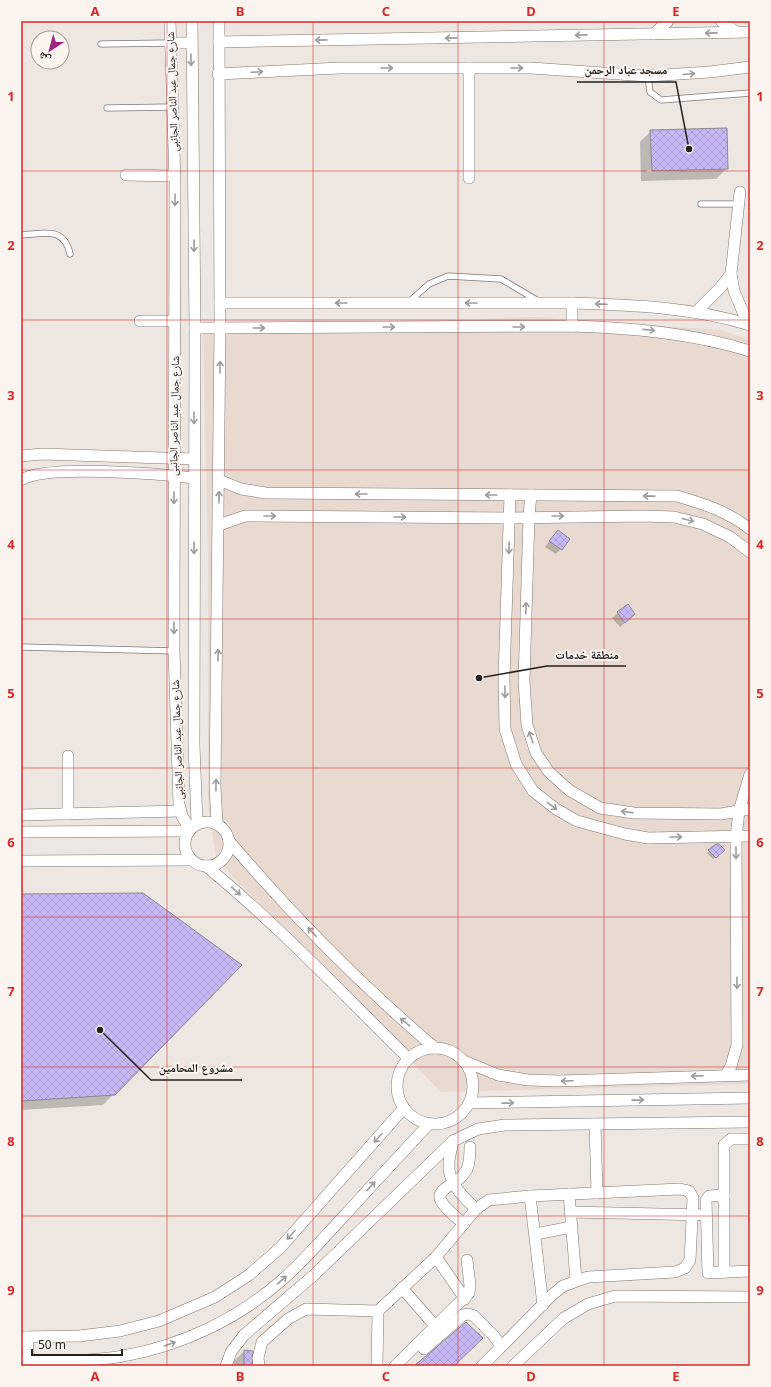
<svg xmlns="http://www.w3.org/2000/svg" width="771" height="1387" font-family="'Noto Sans','Noto Naskh Arabic',sans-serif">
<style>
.built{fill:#e8dad0}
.shadow{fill:#0003;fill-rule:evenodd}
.building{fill:url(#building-cross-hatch);stroke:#8b8990}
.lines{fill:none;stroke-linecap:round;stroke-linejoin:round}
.service-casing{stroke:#7e7873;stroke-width:7}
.minor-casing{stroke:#7e7873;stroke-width:12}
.service{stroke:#fff;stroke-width:5.5}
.minor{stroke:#fff;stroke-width:11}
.oneway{stroke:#9c9c9b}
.grid{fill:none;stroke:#d62828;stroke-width:1;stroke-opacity:0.55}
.labels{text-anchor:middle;stroke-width:4;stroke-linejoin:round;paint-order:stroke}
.street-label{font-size:11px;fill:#242220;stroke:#fbf4ef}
.leader{fill:none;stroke:#242220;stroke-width:1.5}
.callout-dot{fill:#242220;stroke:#fbf4ef;stroke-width:1.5}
.callout-label{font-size:12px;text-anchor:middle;font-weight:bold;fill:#242220;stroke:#fbf4ef;stroke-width:4;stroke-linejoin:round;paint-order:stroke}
.neatline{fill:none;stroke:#d62828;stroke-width:1.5}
.grid-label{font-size:13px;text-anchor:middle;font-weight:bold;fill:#d62828}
</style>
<defs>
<pattern id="building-cross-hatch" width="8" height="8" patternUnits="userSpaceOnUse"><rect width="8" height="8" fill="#c7b7f4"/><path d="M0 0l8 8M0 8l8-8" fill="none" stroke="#ab9dd1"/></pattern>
</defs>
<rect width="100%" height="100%" fill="#eee7e1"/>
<!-- built -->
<path class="built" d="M533,317L721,330L750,340V1084L441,1092L216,859L208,807V549L203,330Z"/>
<!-- shadow -->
<g class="shadow">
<path d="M651,131L727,168L716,179L641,181L640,142ZM718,168V170L647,172V170Z"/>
<path d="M553,536L561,549L556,554L545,547Z"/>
<path d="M628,605L634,614L620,627L612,618Z"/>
<path d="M724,850L713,859L707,853L709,851Z"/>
<path d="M21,895L240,965L103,1105L21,1110Z"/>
<path d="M244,1351L252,1352L251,1366H234V1361Z"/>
</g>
<!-- building -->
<g class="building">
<path d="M727,128L728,169L652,171L650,130Z"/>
<path d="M558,530L570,539L562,550L549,541Z"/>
<path d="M628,604L635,614L625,623L617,612Z"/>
<path d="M716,844H719L725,850L716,858L708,850Z"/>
<path d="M143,893L242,965L115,1095L21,1101V894Z"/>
<path d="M466,1322L483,1338L454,1366H414Z"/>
<path d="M244,1350L253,1351L252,1366H244Z"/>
</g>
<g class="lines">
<!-- service casing -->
<g class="service-casing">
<g id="service">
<path d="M101,44L170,43"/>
<path d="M648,76L650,92L661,100L750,93"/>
<path d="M107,108L172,107"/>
<path d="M701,204H738"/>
<path d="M21,235C44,234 64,226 70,254"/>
<path d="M409,302L429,284L448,276L501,279L540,302"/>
<path d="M21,647L174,651"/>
</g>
</g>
<!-- minor casing -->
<g class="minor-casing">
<g id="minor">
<path d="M170,21L175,182L174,651L179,804L182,816L190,829"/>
<path d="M192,21L195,328L194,745L197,823"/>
<path d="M721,21L736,32"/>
<path d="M654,34L668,21"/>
<path d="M219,42L750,32"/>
<path d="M170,43H191"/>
<path d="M218,74L340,68H531L648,76L710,72L750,67"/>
<path d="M126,175L174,176"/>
<path d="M469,178V68"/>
<path d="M740,192L731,274L734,291L748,324"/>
<path d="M220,303H572C632,305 692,307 750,325"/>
<path d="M696,312L720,288L731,274"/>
<path d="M140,321H175"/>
<path d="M572,326V303"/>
<path d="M195,328L572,326C632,328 692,333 750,351"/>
<path d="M21,456L42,454L194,459"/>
<path d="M21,480C45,464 161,474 194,478"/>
<path d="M219,480L241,489L266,493L677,496C704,504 727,511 750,529"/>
<path d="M510,495L504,678L505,729L516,764L533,791L556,809L577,821L625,834L648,838L750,836"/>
<path d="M531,495L529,516L524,681L527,725L536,753L549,772L569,790L600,808L634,813L721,814L750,809"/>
<path d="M219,525L245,516L510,518L644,516L674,517L703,524L730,537L750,552"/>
<path d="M68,756V814"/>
<path d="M21,815L180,811"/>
<circle cx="207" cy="844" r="22"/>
<path d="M217,824L215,786L220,329L219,21"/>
<path d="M21,832L188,831"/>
<path d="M229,841C292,915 361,985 435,1048"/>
<path d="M21,861L192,860"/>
<path d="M206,866C278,925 342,993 408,1058"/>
<circle cx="435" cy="1086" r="38"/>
<path d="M464,1061L498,1075L528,1080L559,1081L750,1075"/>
<path d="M726,1075L731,1066L737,1045L736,837L739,811L750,774"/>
<path d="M469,1103L750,1098"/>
<path d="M595,1124L597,1193"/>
<path d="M453,1141C452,1148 449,1156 449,1163C447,1182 464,1198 476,1209"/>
<path d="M569,1194L576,1280"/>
<path d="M724,1195L709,1196L706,1200L708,1273L750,1271"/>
<path d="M570,1212L706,1215"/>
<path d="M464,1224C457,1218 446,1210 441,1201C435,1191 453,1184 459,1179C462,1177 465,1172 467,1169C470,1162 470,1155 470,1147"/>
<path d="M536,1234L571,1227"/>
<path d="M436,1257L465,1299"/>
<path d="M724,1272V1145L731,1139H750"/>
<path d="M402,1288L436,1327"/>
<path d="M378,1311L436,1257L476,1209L489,1200L530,1196L543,1305"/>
<path d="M21,1337L79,1336L120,1331L159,1321L215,1297L249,1275L280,1248L404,1108"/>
<path d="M27,1337L29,1366"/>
<path d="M424,1349L463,1315L469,1314L474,1316L494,1336L499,1343V1349L482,1366"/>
<path d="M499,1349L552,1295L563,1286L588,1277L675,1272L685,1268L690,1260L693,1198L689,1191L680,1189L530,1196"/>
<path d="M21,1362C55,1361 89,1362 123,1356C181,1346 238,1319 282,1280C305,1260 324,1237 345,1215C373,1184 401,1154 429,1124"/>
<path d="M226,1366L231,1352L244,1335L314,1275L453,1141L478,1129L505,1125L750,1122"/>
<path d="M259,1366L258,1358L262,1342L288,1319L306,1309L378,1311L377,1366"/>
<path d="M395,1366L469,1293L470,1286L467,1260"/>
<path d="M513,1366L564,1318L588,1304L615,1296L750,1297"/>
</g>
</g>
<!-- service -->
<use href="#service" class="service"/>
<!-- minor -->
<use href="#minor" class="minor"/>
</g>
<!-- one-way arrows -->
<defs><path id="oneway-shaft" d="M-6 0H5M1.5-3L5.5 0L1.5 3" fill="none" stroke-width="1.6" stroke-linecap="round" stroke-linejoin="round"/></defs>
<g class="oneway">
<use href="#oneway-shaft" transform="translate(711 33) rotate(179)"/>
<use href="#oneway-shaft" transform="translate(581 35) rotate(179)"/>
<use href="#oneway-shaft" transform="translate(451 38) rotate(179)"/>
<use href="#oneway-shaft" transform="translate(321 40) rotate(179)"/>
<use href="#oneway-shaft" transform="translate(191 60) rotate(89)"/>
<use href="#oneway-shaft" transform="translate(387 68)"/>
<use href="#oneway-shaft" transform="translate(517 68)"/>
<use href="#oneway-shaft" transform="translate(257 72) rotate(-3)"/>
<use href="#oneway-shaft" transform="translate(689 74) rotate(-5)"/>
<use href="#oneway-shaft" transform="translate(175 200) rotate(90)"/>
<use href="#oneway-shaft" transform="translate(194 246) rotate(90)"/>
<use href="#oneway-shaft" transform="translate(341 303) rotate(180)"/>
<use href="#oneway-shaft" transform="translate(471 303) rotate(180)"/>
<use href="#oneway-shaft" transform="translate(601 304) rotate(-178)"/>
<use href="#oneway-shaft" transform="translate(389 327)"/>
<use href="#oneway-shaft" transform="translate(519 327)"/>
<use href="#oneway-shaft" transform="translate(259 328)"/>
<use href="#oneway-shaft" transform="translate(649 330) rotate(6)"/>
<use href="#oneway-shaft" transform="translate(220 367) rotate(-89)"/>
<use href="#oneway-shaft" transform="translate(194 418) rotate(90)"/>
<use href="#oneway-shaft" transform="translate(361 494) rotate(-180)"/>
<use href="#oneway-shaft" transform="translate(491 495) rotate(-180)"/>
<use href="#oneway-shaft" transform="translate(649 496) rotate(-179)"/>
<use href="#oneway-shaft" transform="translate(219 497) rotate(-90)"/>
<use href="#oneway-shaft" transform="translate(174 498) rotate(90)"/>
<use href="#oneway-shaft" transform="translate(270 516)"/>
<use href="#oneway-shaft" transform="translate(558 516)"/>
<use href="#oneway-shaft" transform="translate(400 517)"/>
<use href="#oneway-shaft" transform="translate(688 520) rotate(14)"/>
<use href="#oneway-shaft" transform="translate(194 548) rotate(90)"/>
<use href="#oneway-shaft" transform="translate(509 548) rotate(92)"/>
<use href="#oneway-shaft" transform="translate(526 608) rotate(-88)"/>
<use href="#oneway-shaft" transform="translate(174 628) rotate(90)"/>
<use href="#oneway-shaft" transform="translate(218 655) rotate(-89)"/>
<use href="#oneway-shaft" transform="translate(505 692) rotate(89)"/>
<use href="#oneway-shaft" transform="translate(531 737) rotate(-109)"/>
<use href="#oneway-shaft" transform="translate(216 785) rotate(-89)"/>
<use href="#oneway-shaft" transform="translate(552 806) rotate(37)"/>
<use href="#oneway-shaft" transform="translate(627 812) rotate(-172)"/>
<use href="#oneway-shaft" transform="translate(676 837)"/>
<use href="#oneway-shaft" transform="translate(736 853) rotate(90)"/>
<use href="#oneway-shaft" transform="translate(236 891) rotate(41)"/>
<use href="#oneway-shaft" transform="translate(312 932) rotate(-134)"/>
<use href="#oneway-shaft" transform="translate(737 983) rotate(90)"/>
<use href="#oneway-shaft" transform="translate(405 1022) rotate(-140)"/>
<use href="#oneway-shaft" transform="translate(697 1076) rotate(178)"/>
<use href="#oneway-shaft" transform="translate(567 1081) rotate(178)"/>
<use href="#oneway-shaft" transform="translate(638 1100) rotate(-1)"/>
<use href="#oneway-shaft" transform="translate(508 1103) rotate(-1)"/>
<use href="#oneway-shaft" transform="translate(378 1138) rotate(132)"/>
<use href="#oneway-shaft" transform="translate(371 1186) rotate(-47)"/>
<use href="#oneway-shaft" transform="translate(291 1235) rotate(132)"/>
<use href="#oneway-shaft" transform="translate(282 1280) rotate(-41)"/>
<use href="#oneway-shaft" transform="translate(170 1344) rotate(-19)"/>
</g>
<!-- grid -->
<path class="grid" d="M167,21V1366M313,21V1366M458,21V1366M604,21V1366M21,171H750M21,320H750M21,470H750M21,619H750M21,768H750M21,917H750M21,1067H750M21,1216H750"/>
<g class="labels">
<!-- street labels -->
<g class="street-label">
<text transform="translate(172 92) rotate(-92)" y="4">شارع جمال عبد الناصر الجانبى</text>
<text transform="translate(174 416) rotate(-89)" y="4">شارع جمال عبد الناصر الجانبى</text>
<text transform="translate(177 740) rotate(-92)" y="4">شارع جمال عبد الناصر الجانبى</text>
</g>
</g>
<!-- callouts -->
<path class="leader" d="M689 149L676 82H577M479 678L547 666H626M100 1030L151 1080H242"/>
<g class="callout-dot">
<circle cx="689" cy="149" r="4"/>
<circle cx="479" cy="678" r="4"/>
<circle cx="100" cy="1030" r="4"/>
</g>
<g class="callout-label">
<text x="626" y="74">مسجد عباد الرحمن</text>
<text x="587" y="659">منطقة خدمات</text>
<text x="196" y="1072">مشروع المحامين</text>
</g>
<!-- border -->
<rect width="771" height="1387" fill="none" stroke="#fbf4ef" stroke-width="44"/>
<!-- north arrow -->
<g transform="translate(50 50) rotate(216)"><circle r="19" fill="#fbf4ef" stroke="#a5a09c"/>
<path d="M0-3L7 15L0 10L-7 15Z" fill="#9c2681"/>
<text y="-6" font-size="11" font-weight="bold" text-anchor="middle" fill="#242220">ش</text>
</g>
<!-- scale -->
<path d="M32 1349v6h90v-6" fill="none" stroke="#242220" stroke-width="2"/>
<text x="38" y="1349" font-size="12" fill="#242220" stroke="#fbf4ef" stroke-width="3" paint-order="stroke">50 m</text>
<rect x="22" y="22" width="727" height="1343" class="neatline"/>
<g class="grid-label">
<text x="95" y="16">A</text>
<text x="240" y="16">B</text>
<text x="386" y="16">C</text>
<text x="531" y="16">D</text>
<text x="676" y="16">E</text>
<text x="11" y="101">1</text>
<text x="760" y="101">1</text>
<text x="11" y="250">2</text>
<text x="760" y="250">2</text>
<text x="11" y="400">3</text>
<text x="760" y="400">3</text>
<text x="11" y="549">4</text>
<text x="760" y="549">4</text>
<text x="11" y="698">5</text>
<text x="760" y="698">5</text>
<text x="11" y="847">6</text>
<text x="760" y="847">6</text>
<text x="11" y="996">7</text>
<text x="760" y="996">7</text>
<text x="11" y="1146">8</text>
<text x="760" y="1146">8</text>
<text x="11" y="1295">9</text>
<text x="760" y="1295">9</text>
<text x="95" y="1381">A</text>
<text x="240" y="1381">B</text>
<text x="386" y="1381">C</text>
<text x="531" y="1381">D</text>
<text x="676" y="1381">E</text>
</g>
</svg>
